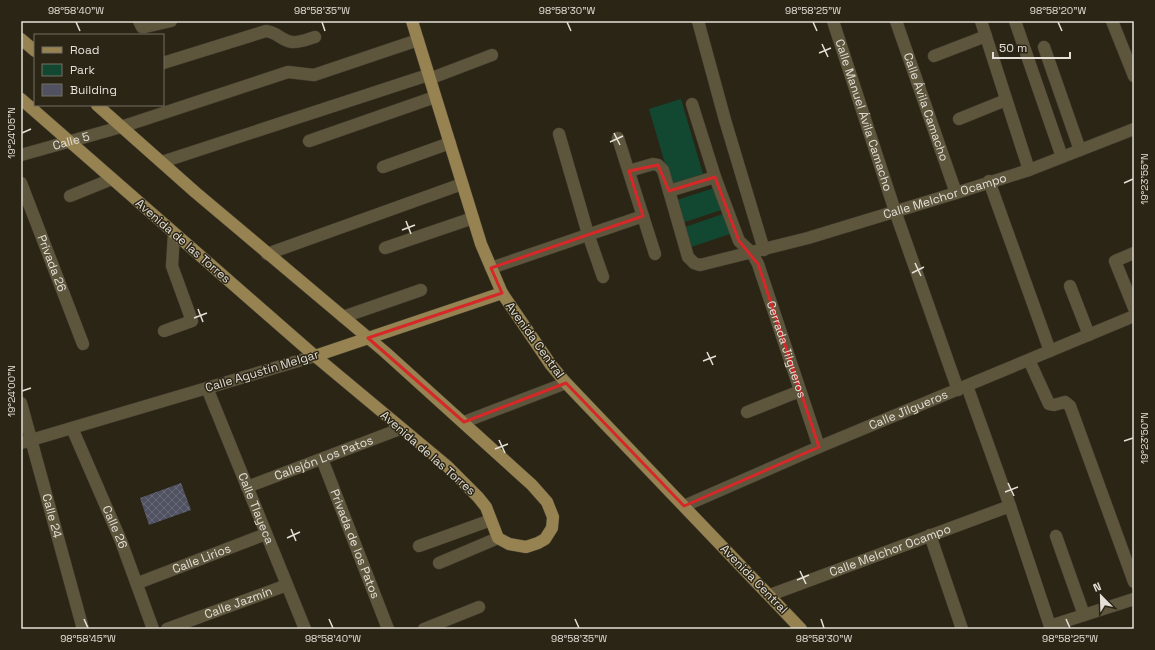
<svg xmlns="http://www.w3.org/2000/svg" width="1155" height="650" font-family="'Space Grotesk',sans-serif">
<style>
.park{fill:#124831}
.building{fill:url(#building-cross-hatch)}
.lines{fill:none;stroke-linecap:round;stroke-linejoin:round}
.minor-casing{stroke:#453f31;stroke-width:13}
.major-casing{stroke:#453f31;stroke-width:13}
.minor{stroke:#5e553d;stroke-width:12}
.major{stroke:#968351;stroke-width:12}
.marked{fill:none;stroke:#d62828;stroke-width:3;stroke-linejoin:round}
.ticks{fill:none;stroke:#e4e0d7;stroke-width:1.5}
.labels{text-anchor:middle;stroke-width:3;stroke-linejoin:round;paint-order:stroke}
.street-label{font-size:12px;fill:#e4e0d7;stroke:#2b2516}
.neatline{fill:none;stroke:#e4e0d7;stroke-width:1.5}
.ticks-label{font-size:10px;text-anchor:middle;fill:#e4e0d7}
</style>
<defs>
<pattern id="building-cross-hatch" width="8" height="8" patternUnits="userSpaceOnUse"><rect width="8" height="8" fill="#505262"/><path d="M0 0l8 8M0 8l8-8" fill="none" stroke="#696b78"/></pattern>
</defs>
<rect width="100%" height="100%" fill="#2b2516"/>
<!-- park -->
<g class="park">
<path d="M681,99L703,174L671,184L649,109Z"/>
<path d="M714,188L721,210L682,223L674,201Z"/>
<path d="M723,214L730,234L688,248L682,228Z"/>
</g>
<!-- building -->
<path class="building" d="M181,483L191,510L149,525L140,498Z"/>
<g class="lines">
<!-- minor casing -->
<g class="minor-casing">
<g id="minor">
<path d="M139,21L142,27H145L171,21"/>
<path d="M698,21L725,120L764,250"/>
<path id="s1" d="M833,21L895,211L958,390"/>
<path id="s2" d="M896,21L956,193"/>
<path d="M981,21L1029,170"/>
<path d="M1015,21L1062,157"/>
<path d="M1112,21L1134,76"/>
<path d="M1044,47L1080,150"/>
<path d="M934,56L986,36"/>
<path d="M163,63L266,31C277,32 282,41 292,42C299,43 308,39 315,37"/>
<path d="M429,79L492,55"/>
<path id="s3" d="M692,104L715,177L739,241L752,253L758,264L819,447"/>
<path d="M959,119L1006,100"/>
<path d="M559,134L588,234L603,277"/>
<path d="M618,138L655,254"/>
<path d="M309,141L435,97"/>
<path id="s4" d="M21,155L121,127L288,72L314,75L418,40"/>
<path d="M162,162L428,75"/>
<path d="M383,167L450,143"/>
<path id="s5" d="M629,171L653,164L658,165L663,170L688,257L694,263L700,265L808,238L956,193L1029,170L1134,129"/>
<path d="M989,181L1050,351"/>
<path id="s6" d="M21,183L83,344"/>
<path d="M669,191L715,177"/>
<path d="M70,196L112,179"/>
<path d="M385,248L473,218"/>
<path d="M1134,253L1115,261L1134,308"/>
<path d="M267,254L462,184"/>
<path d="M491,268L643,216"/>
<path d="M1070,286L1089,335"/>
<path d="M343,317L421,290"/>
<path d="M164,331L192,321L172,266L174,233"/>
<path d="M1029,360L1049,404L1054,405L1065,402L1070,406L1134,582"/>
<path d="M967,386L1010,506L1051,629"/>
<path id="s7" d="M207,388L305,629"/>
<path id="s8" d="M21,403L83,629"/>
<path d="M747,412L800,391"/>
<path d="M464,422L566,383"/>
<path id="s9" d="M72,428L121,541L153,629"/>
<path d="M21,443L315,356"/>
<path id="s10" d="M322,459L388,629"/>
<path id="s11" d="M247,487L400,429"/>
<path id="s12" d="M684,506L819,447L1134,316"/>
<path d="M930,535L962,629"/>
<path d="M1056,536L1084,615"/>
<path d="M419,546L491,520"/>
<path d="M439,563L498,538"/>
<path id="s13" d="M138,583L266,534"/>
<path id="s14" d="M770,595L1010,506"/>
<path d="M1050,626L1134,599"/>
<path id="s15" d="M167,629L287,585"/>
<path d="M424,629L479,607"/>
</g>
</g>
<!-- major casing -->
<g class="major-casing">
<g id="major">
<path d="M412,21L481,244L502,293L551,365L566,383L801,629"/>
<path d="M21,39L35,51"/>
<path d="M21,99L315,356L447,466L478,497L486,507L498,538L509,544L526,547L538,543L545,539L552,528L553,517L547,502L532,485L385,352L195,192L97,105"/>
<path d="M315,356L502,293"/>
</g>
</g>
<!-- minor -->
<use href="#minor" class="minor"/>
<!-- major -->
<use href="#major" class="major"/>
</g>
<!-- marked area -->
<path class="marked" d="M658,165L669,191L715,177L739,241L758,264L819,447L684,506L566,383L464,422L368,338L502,293L491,268L643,216L629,171Z"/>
<!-- ticks -->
<path class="ticks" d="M76,22L80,31M322,22L325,31M567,22L571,31M813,22L817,31M1058,22L1062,31M822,44L828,57M819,53L831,48M22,133L31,129M614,133L620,145M610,142L623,136M1124,183L1133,179M406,221L411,234M402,230L415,225M915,263L921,276M912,273L924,267M198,309L203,322M194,318L207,313M707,352L713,365M703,361L716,356M22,391L31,388M499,440L505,453M1124,441L1133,438M495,449L508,444M1008,483L1014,496M1005,492L1018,487M291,529L296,541M287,538L300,532M800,571L806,584M797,580L809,575M84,619L88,628M329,619L333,628M575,619L579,628M821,619L824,628M1066,619L1070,628"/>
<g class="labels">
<!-- street labels -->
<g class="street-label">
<text dy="4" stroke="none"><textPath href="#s2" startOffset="91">Calle Ávila Camacho</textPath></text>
<text dy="4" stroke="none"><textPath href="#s1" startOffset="99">Calle Manuel Ávila Camacho</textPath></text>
<text dy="4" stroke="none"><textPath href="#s4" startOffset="52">Calle 5</textPath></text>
<text dy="4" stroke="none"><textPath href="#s5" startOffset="397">Calle Melchor Ocampo</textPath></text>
<text transform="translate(183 241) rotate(41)" y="4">Avenida de las Torres</text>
<text dy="4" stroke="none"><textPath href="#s6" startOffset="86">Privada 26</textPath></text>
<text transform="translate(535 340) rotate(54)" y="4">Avenida Central</text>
<text dy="4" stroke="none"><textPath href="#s3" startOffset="265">Cerrada Jilgueros</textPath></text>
<text transform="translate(262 371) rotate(-17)" y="4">Calle Agustín Melgar</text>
<text dy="4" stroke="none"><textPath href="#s12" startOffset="244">Calle Jilgueros</textPath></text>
<text transform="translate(428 453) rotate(41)" y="4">Avenida de las Torres</text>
<text dy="4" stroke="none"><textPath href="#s11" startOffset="82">Callejón Los Patos</textPath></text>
<text dy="4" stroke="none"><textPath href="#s7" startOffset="130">Calle Tlayeca</textPath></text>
<text dy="4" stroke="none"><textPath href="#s8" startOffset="117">Calle 24</textPath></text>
<text dy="4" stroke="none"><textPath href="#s9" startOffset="108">Calle 26</textPath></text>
<text dy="4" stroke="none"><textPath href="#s10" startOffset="91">Privada de los Patos</textPath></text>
<text dy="4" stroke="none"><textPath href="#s14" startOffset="128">Calle Melchor Ocampo</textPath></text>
<text dy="4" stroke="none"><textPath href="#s13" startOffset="68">Calle Lirios</textPath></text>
<text transform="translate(754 579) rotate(46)" y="4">Avenida Central</text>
<text dy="4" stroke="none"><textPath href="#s15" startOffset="76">Calle Jazmín</textPath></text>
</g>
</g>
<!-- border -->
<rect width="1155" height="650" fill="none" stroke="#2b2516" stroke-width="44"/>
<!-- legend -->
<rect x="34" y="34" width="130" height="72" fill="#2b2516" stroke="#757063"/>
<rect x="42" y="47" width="20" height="6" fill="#968351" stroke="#757063"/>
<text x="70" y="54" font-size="12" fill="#e4e0d7">Road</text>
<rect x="42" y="64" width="20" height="12" fill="#124831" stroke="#757063"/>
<text x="70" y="74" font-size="12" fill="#e4e0d7">Park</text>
<rect x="42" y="84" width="20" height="12" fill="#505262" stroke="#757063"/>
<text x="70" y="94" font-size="12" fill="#e4e0d7">Building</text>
<!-- north arrow -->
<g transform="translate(1101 596) rotate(337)" stroke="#2b2516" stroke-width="3" paint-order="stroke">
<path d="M0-3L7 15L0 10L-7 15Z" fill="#e4e0d7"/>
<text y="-6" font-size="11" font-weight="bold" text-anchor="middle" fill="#e4e0d7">N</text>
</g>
<!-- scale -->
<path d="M993 52v6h77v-6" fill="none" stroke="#e4e0d7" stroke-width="2"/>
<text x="999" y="52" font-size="12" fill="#e4e0d7" stroke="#2b2516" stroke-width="3" paint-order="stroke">50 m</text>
<rect x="22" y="22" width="1111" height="606" class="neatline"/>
<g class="ticks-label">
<text x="76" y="14">98°58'40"W</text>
<text x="322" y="14">98°58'35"W</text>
<text x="567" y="14">98°58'30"W</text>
<text x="813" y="14">98°58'25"W</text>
<text x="1058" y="14">98°58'20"W</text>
<text transform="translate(11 133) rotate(-90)" y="4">19°24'05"N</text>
<text transform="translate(1144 179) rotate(-90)" y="4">19°23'55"N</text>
<text transform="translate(11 391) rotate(-90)" y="4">19°24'00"N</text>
<text transform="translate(1144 438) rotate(-90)" y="4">19°23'50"N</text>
<text x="88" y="642">98°58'45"W</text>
<text x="333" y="642">98°58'40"W</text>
<text x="579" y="642">98°58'35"W</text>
<text x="824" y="642">98°58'30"W</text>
<text x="1070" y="642">98°58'25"W</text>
</g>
</svg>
